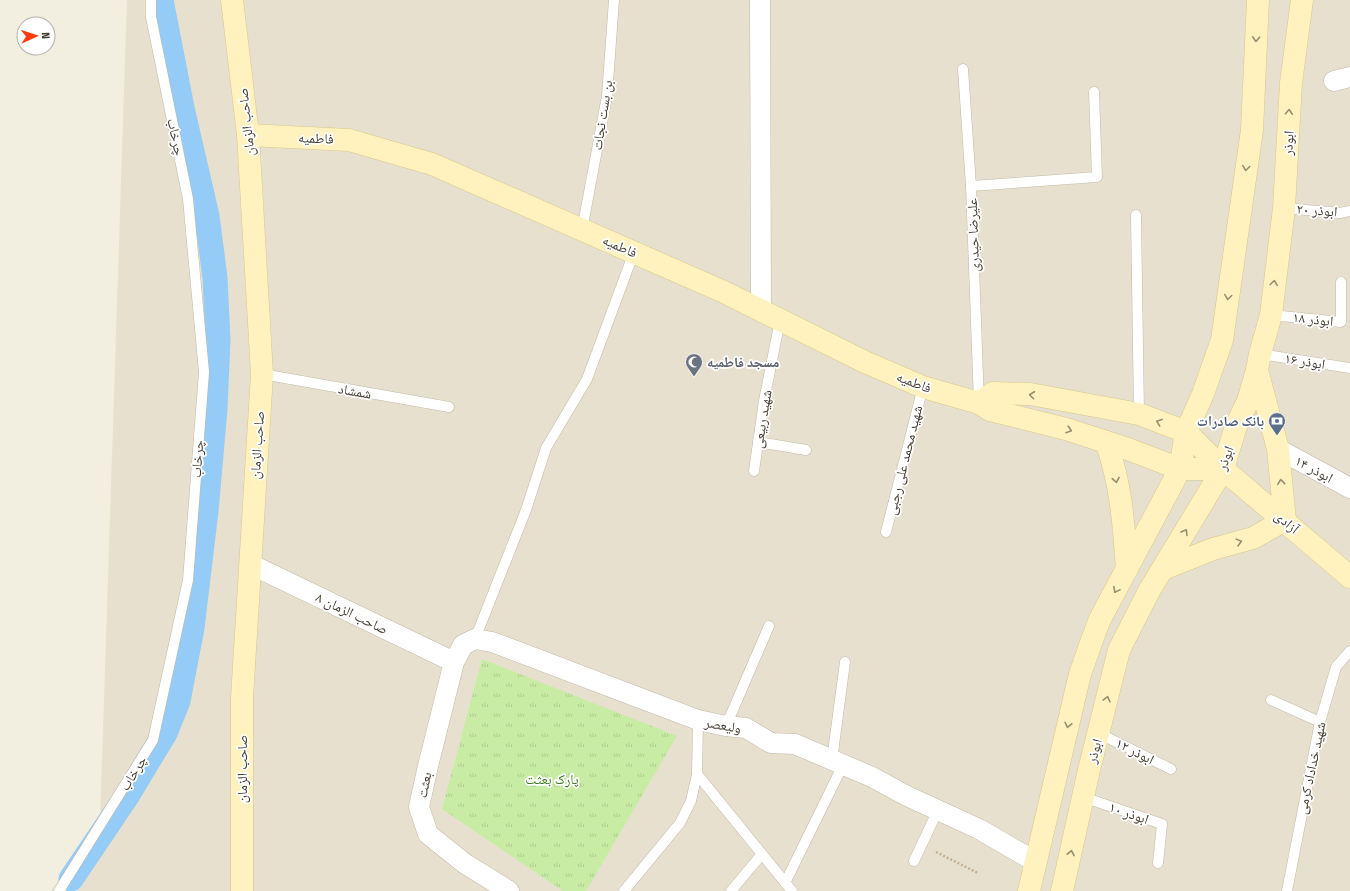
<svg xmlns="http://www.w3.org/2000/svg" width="1350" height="891" font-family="'Fira Sans Condensed','Noto Naskh Arabic',sans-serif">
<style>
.residential{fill:#e7e0ce}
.park{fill:url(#park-tufts)}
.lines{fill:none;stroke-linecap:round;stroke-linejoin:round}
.canal{stroke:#94cbf7;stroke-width:25}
.lane-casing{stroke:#c1b9a5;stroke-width:11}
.street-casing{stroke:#c1b9a5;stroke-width:21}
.secondary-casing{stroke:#d7c78a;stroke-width:23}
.path{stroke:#c2b392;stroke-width:2.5;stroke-dasharray:2 2;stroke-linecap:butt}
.lane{stroke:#fff;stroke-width:10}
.street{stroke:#fff;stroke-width:20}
.secondary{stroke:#fff2be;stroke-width:22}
.oneway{stroke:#988e70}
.labels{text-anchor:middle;stroke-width:3.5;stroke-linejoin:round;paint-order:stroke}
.street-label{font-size:14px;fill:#443d31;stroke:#fff}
.worship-label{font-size:14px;font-weight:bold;fill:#5b616d;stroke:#fff;text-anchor:start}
.service-label{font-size:14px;font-weight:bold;fill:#4e5e75;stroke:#fff;text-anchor:end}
.park-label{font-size:14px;fill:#3e7a1f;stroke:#fff}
</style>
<defs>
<pattern id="park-tufts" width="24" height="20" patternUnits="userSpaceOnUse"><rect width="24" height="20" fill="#c8eca4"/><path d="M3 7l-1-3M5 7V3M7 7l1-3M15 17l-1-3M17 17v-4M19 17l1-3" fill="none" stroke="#adcb8e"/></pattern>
</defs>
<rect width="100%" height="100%" fill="#f2eee0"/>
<!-- residential -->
<path class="residential" d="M127,0H1350V891H51L100,821Z"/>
<!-- park -->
<path class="park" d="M482,659L677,736L586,891H563L442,809Z"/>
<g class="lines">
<!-- canal -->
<path class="canal" d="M71,879L127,796L165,733L178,701L192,628L206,511L215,409L218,340L215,278L207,216L182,108L161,0"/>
<!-- lane casing -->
<g class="lane-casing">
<g id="lane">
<path d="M963,69L971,186L979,403"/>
<path d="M971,186L1097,177L1094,92"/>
<path d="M1284,208L1340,213L1350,211"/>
<path d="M1136,215L1139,414"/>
<path d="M582,230L607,96L614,0"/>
<path d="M1271,315L1341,322V282"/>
<path d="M1260,354L1350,368"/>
<path d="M262,374L449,407"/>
<path d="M758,442L806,450"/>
<path d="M754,471L764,401L780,320"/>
<path d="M886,532L923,387"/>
<path d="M475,639L526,510L546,448L587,379L634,252"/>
<path d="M1271,700L1320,722"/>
<path d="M726,726L769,626"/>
<path d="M1098,733L1171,769"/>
<path d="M832,760L845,662"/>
<path d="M697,774L792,891"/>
<path d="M1083,797L1162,824L1158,863"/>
<path d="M914,861L938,810"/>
<path d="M785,883L843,765"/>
<path d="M59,891L153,740L188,580L204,372L188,199L151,17V0"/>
<path d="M624,891L680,823L691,801L697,774L698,720"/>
<path d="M731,891L762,854"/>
<path d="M1287,891L1320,722L1336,667L1350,651"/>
</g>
</g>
<!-- street casing -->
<g class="street-casing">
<g id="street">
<path d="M760,0L761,309"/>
<path d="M1334,81L1350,77"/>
<path d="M1278,449L1350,488"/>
<path d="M250,564L454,662"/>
<path d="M509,891L464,863L428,834L419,807L428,766L454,662L463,645L475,639L492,642L698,720L726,726L746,728L771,743L795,744L872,777L907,796L979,829L1036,862"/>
</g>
</g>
<!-- secondary casing -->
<g class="secondary-casing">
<g id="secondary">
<path d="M232,0L248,135L262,374L242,698V891"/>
<path d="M248,135L349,140L432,164L724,292L865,362L923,387L979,403L990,410L1066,429L1128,449L1180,469H1223"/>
<path d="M979,403L993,393L1030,394L1139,414L1186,432L1223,469L1350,577"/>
<path d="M1106,442C1121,482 1124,527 1127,569"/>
<path d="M1163,569L1213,549L1253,538L1285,520L1278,449L1257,370"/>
<path d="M1029,891L1080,674L1092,640L1100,619L1180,469L1186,432L1203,394L1222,340L1252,130L1258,0"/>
<path d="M1062,891L1089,770L1119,650L1149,591L1223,469L1236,426L1248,401L1257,370L1260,354L1271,315L1284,208L1291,83L1302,0"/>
</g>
</g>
<!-- path -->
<path class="path" d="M936,852L978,873"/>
<!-- lane -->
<use href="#lane" class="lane"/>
<!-- street -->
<use href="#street" class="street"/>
<!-- secondary -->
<use href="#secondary" class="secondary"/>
</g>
<!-- one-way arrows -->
<defs><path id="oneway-chevron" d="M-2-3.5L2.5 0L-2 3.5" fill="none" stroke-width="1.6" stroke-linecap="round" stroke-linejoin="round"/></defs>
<g class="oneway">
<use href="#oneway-chevron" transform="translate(1256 39) rotate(93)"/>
<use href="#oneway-chevron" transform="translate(1289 112) rotate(-87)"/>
<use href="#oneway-chevron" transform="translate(1246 168) rotate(98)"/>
<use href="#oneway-chevron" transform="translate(1274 283) rotate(-83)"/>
<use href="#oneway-chevron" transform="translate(1228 297) rotate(98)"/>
<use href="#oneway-chevron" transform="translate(1032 395) rotate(-173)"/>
<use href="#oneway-chevron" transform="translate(1159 422) rotate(-160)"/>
<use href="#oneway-chevron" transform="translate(1069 430) rotate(18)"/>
<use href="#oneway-chevron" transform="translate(1116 480) rotate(79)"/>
<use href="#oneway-chevron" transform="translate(1281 482) rotate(-96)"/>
<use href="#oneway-chevron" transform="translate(1185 532) rotate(-59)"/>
<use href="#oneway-chevron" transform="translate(1239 542) rotate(-15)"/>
<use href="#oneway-chevron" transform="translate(1116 590) rotate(118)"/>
<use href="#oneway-chevron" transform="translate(1107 699) rotate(-76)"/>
<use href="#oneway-chevron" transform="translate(1068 725) rotate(103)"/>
<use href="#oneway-chevron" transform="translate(1071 853) rotate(-78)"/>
</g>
<!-- icons -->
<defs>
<g id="mosque-pin" transform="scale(0.9)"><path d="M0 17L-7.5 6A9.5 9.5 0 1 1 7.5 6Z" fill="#6b7280" stroke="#fff"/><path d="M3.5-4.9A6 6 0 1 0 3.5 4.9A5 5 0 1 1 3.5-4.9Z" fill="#fff"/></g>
<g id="bank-pin" transform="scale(0.9)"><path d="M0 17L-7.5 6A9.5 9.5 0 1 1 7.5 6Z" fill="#5c6f8a" stroke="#fff"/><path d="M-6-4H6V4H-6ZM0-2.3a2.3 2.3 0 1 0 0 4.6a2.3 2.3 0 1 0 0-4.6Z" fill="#fff"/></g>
</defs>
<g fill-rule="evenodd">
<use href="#mosque-pin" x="694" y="362"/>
<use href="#bank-pin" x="1277" y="421"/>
</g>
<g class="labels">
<!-- street labels -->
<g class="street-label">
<text transform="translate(602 115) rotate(-81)" y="5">بن بست نجات</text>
<text transform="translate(246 122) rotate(-96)" y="5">صاحب الزمان</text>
<text transform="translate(176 137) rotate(78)" y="5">چرخاب</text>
<text transform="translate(316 138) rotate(2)" y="5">فاطمیه</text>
<text transform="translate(1288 143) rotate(-87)" y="5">ابوذر</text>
<text transform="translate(1317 210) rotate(4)" y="5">ابوذر ۲۰</text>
<text transform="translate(973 235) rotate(-92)" y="5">علیرضا حیدری</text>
<text transform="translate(620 246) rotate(24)" y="5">فاطمیه</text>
<text transform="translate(1313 319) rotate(6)" y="5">ابوذر ۱۸</text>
<text transform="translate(1305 361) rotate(9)" y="5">ابوذر ۱۶</text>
<text transform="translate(914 382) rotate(21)" y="5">فاطمیه</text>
<text transform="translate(355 391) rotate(10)" y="5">شمشاد</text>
<text transform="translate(762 419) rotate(-81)" y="5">شهید ربیعی</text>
<text transform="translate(257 445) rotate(-86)" y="5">صاحب الزمان</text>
<text transform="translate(1225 458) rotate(-70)" y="5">ابوذر</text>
<text transform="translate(197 459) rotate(-86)" y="5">چرخاب</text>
<text transform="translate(904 460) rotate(-76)" y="5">شهید محمد علی رجبی</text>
<text transform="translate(1314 469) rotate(28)" y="5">ابوذر ۱۴</text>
<text transform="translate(1287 522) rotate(40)" y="5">آزادی</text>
<text transform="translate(352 613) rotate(26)" y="5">صاحب الزمان ۸</text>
<text transform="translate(723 725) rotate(10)" y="5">ولیعصر</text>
<text transform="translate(1094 751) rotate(-75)" y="5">ابوذر</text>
<text transform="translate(1135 751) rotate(27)" y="5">ابوذر ۱۲</text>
<text transform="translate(1311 768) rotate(-78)" y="5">شهید خداداد کرمی</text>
<text transform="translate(242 769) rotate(-90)" y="5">صاحب الزمان</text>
<text transform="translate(133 773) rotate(-58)" y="5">چرخاب</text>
<text transform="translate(424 785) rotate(-78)" y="5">بعثت</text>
<text transform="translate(1129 813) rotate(19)" y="5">ابوذر ۱۰</text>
</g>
<!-- worship labels -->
<g class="worship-label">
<text x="707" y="367">مسجد فاطمیه</text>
</g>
<!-- service labels -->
<g class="service-label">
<text x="1264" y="426">بانک صادرات</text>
</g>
<!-- park labels -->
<g class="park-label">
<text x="552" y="784">پارک بعثت</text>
</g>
</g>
<!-- north arrow -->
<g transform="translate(36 36) rotate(87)"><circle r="19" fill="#ffffff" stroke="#b4b1ad"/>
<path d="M0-3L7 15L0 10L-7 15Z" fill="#ff3a0b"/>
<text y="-6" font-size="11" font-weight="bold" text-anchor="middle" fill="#443d31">N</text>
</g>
</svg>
